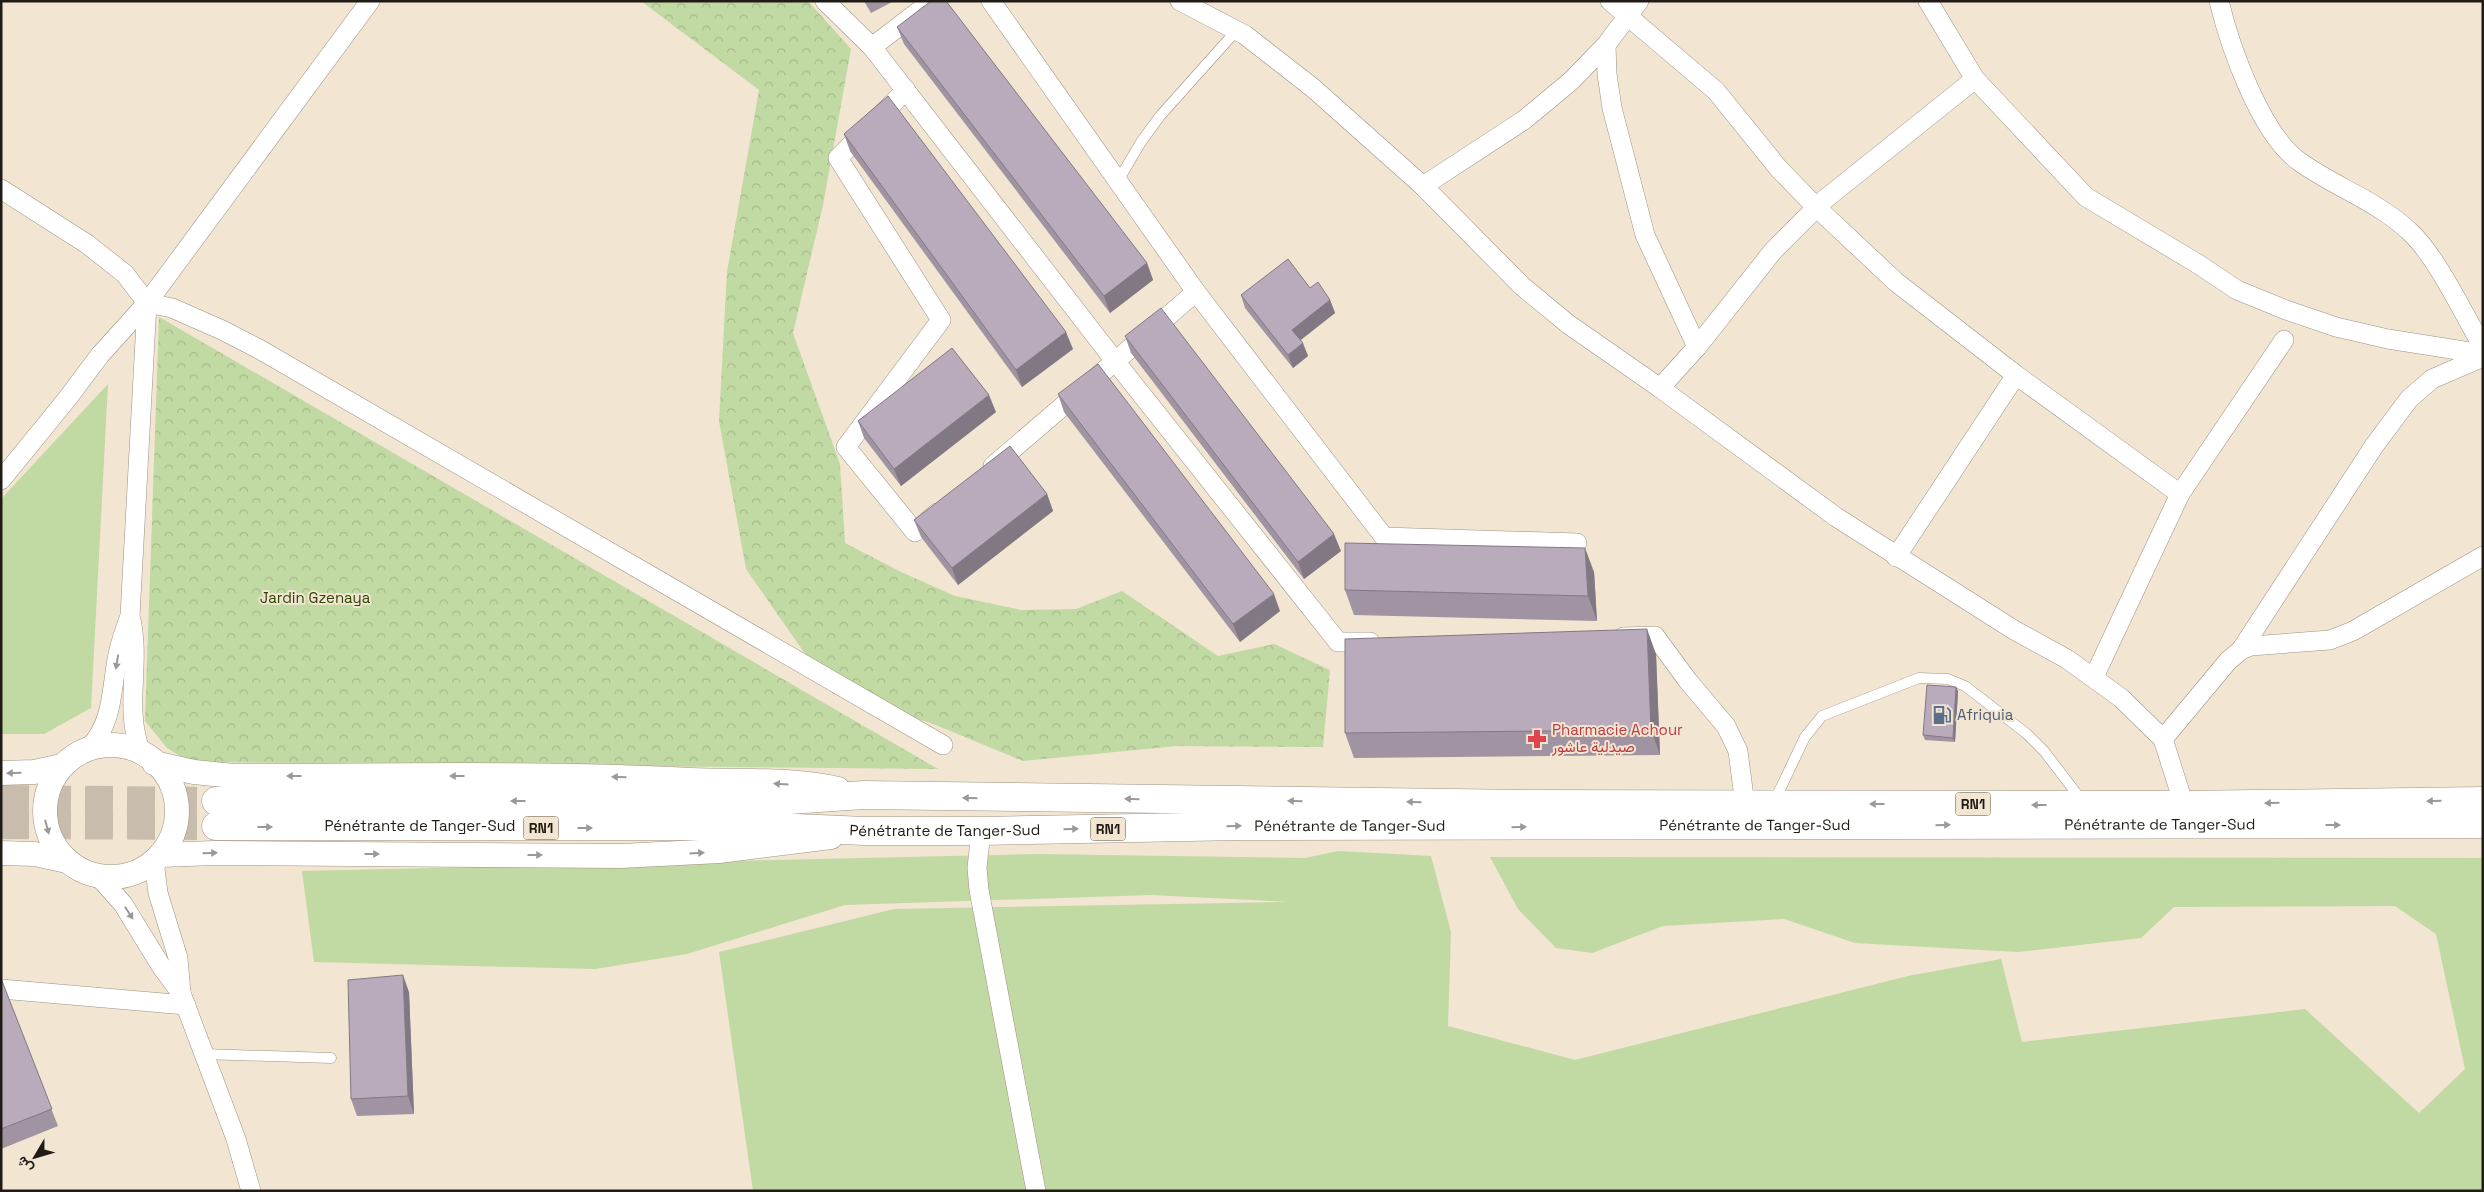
<svg xmlns="http://www.w3.org/2000/svg" width="2484" height="1192" font-family="'Space Grotesk',Vazirmatn,sans-serif">
<style>
.grass{fill:#c1d9a2}
.forest{fill:url(#forest-crowns)}
.lines{fill:none;stroke-linecap:round;stroke-linejoin:round}
.trunk-tunnel{stroke:#c8bdac;stroke-width:28;stroke-dasharray:28 14;stroke-linecap:butt}
.service-casing{stroke:#9d9180;stroke-width:11}
.minor-casing{stroke:#9d9180;stroke-width:20}
.tertiary-casing{stroke:#9d9180;stroke-width:25}
.trunk-casing{stroke:#9d9180;stroke-width:29}
.service{stroke:#fff;stroke-width:10}
.minor{stroke:#fff;stroke-width:19}
.tertiary{stroke:#fff;stroke-width:24}
.trunk{stroke:#fff;stroke-width:28}
.wall{fill:#a093a2}
.shaded-wall{fill:#827884}
.building{fill:#baabbc;stroke:#827884}
.oneway{fill:#9b9996}
.labels{text-anchor:middle;stroke-width:4;stroke-linejoin:round;paint-order:stroke}
.shield{fill:#f2e5d2;stroke:#5f584e;stroke-width:1}
.shield-label{font-size:14px;font-weight:bold;fill:#201c15}
.park-label{font-size:15px;fill:#2e4402;stroke:#f2e5d2}
.service-label{font-size:15px;fill:#4e5e75;stroke:#f2e5d2;text-anchor:start}
.health-label{font-size:15px;fill:#be3a42;stroke:#f2e5d2;text-anchor:start}
.street-label{font-size:15px;fill:#201c15;stroke:#f2e5d2}
</style>
<defs>
<pattern id="forest-crowns" width="20" height="18" patternUnits="userSpaceOnUse" patternTransform="scale(1.25)"><rect width="20" height="18" fill="#c1d9a2"/><path d="M2 6a3 3 0 1 1 6 0M12 15a3 3 0 1 1 6 0" fill="none" stroke="#a6ba8b"/></pattern>
</defs>
<rect width="100%" height="100%" fill="#f2e5d2"/>
<!-- grass -->
<g class="grass">
<path d="M108,384L91,708L44,734H1V499Z"/>
<path d="M1338,851L1431,856L1451,932L1448,1026L1575,1060L1908,976L2001,959L2022,1042L2305,1009L2419,1113L2465,1069L2436,934L2395,906L2174,907L2141,938L2018,952L1855,943L1784,919L1663,926L1592,953L1556,948L1518,909L1490,857L2483,858V1191H753L719,952L894,909L1291,902L1151,895L845,905L687,954L595,969L314,962L302,871L1037,854L1305,858Z"/>
</g>
<!-- forest -->
<g class="forest">
<path d="M641,1H808L851,49L823,205L793,333L840,464L845,543L899,571L955,596L1021,610L1076,609L1122,591L1218,656L1274,644L1330,670L1323,747L1177,746L1023,761L931,723L833,694L746,569L719,421L727,272L759,90Z"/>
<path d="M159,317L938,769L190,762L167,748L145,721Z"/>
</g>
<g class="lines">
<!-- trunk-tunnel -->
<g class="trunk-tunnel">
<path d="M1,799L216,801"/>
<path d="M1,825L216,826"/>
</g>
<!-- service casing -->
<g class="service-casing">
<g id="service">
<path d="M1118,181L1141,142L1160,116L1236,31"/>
<path d="M1774,802L1805,737L1822,716L1919,678L1948,679L1965,686L1982,699L2027,734L2044,751L2083,802"/>
<path d="M203,1054L331,1058"/>
</g>
</g>
<!-- minor casing -->
<g class="minor-casing">
<g id="minor">
<path d="M825,1L872,47"/>
<path d="M932,1L872,47L1115,361L1338,642H1370"/>
<path d="M991,1L1196,292L1384,537L1577,543"/>
<path d="M1180,1L1245,35L1313,88L1423,186L1522,286L1568,324L1660,388L1836,517L2014,630L2067,659L2121,698L2163,739L2184,805"/>
<path d="M1610,1L1716,91L1779,169L1816,207L1896,282L2016,375L2180,494L2094,677"/>
<path d="M1639,1L1606,45L1607,74L1612,108L1645,235L1697,347"/>
<path d="M1928,1L1975,79L2086,197L2198,264L2237,290L2286,310L2336,327L2388,339L2483,354"/>
<path d="M2219,1C2230,47 2261,135 2300,162C2335,187 2377,201 2409,231C2436,255 2464,315 2483,347"/>
<path d="M906,90L838,158L941,320L846,447L915,532L937,513"/>
<path d="M1423,186L1524,120L1571,81L1606,45"/>
<path d="M1,189L87,244L125,274L147,303L172,308L222,330L259,349L943,745"/>
<path d="M1660,388L1697,347L1773,251L1824,200L1975,79"/>
<path d="M993,466L1196,292"/>
<path d="M1,480L67,399L100,355L147,303L370,1"/>
<path d="M2180,494L2284,340"/>
<path d="M1896,557L2016,375"/>
<path d="M130,616C142,662 123,708 141,752"/>
<path d="M1623,637L1655,636L1688,681L1726,726L1738,751L1745,805"/>
<path d="M2241,650L2374,446L2409,399L2432,379L2483,357"/>
<path d="M2163,739L2228,661L2241,650L2251,646L2330,640L2353,631L2483,556"/>
<path d="M90,747C113,721 111,692 117,660C119,645 125,630 130,616L147,303"/>
<path d="M981,831L977,868L979,890L1036,1191"/>
<path d="M154,861L158,893L178,958L181,993L236,1139L251,1191"/>
<path d="M98,876L123,904L161,966L181,993"/>
<path d="M1,989L186,1005"/>
</g>
</g>
<!-- tertiary casing -->
<g class="tertiary-casing">
<g id="tertiary">
<circle cx="111" cy="811" r="66"/>
<path d="M154,763L194,772L234,776C386,776 539,772 691,780C739,782 791,778 838,789"/>
<path d="M1,773L34,772L62,766"/>
<path d="M1,853L35,854L67,861"/>
<path d="M161,855L214,853L621,856L719,851L831,837"/>
</g>
</g>
<!-- trunk casing -->
<g class="trunk-casing">
<g id="trunk">
<path d="M216,801H774L864,795L1525,804L2184,805L2483,801"/>
<path id="s1" d="M216,826H747L865,831H981L1241,826L2483,824"/>
</g>
</g>
<!-- service -->
<use href="#service" class="service"/>
<!-- minor -->
<use href="#minor" class="minor"/>
<!-- tertiary -->
<use href="#tertiary" class="tertiary"/>
<!-- trunk -->
<use href="#trunk" class="trunk"/>
</g>
<!-- wall -->
<g class="wall">
<path d="M864,1H894L871,13Z"/>
<path d="M897,27L1147,263L1153,280L1110,313L904,44Z"/>
<path d="M844,134L1073,349L1022,387L850,151Z"/>
<path d="M1310,288L1330,300L1335,313L1300,340L1308,356L1293,368L1245,308L1241,295Z"/>
<path d="M1125,336L1341,551L1304,579L1131,353Z"/>
<path d="M1058,394L1280,611L1240,642L1064,412Z"/>
<path d="M996,412L901,486L864,438L858,421Z"/>
<path d="M1047,494L1053,511L958,585L921,537L914,520Z"/>
<path d="M1594,572L1597,621L1354,615L1345,590Z"/>
<path d="M1656,654L1660,755L1354,758L1345,733Z"/>
<path d="M1958,691L1955,742L1925,740L1923,735Z"/>
<path d="M1,981L58,1126L1,1149Z"/>
<path d="M409,992L414,1114L357,1116L351,1099Z"/>
</g>
<!-- shaded-wall -->
<g class="shaded-wall">
<path d="M1147,263L1153,280L1110,313L1104,296Z"/>
<path d="M1330,300L1335,313L1297,343L1292,330Z"/>
<path d="M1066,332L1073,349L1022,387L1016,370Z"/>
<path d="M1303,343L1308,356L1293,368L1288,355Z"/>
<path d="M989,395L996,412L901,486L894,469Z"/>
<path d="M1047,494L1053,511L958,585L952,568Z"/>
<path d="M1334,534L1341,551L1304,579L1298,562Z"/>
<path d="M1585,548L1594,572L1597,621L1588,596Z"/>
<path d="M1274,594L1280,611L1240,642L1233,624Z"/>
<path d="M1647,629L1656,654L1660,755L1651,730Z"/>
<path d="M1956,687L1958,691L1955,742L1953,738Z"/>
<path d="M403,975L409,992L414,1114L408,1096Z"/>
</g>
<!-- building -->
<g class="building">
<path d="M931,1H946L1147,263L1104,296L897,27Z"/>
<path d="M888,96L1066,332L1016,370L844,134Z"/>
<path d="M1288,259L1310,288L1318,282L1330,300L1292,330L1303,343L1288,355L1241,295Z"/>
<path d="M1161,308L1334,534L1298,562L1125,336Z"/>
<path d="M952,348L989,395L894,469L858,421Z"/>
<path d="M1098,364L1274,594L1233,624L1058,394Z"/>
<path d="M1010,446L1047,494L952,568L914,520Z"/>
<path d="M1345,543L1585,548L1588,596L1345,590Z"/>
<path d="M1647,629L1651,730L1345,733V639Z"/>
<path d="M1927,685L1956,687L1953,738L1923,735Z"/>
<path d="M403,975L408,1096L351,1099L348,980Z"/>
<path d="M1,981H2L52,1109L1,1129Z"/>
</g>
<!-- one-way arrows -->
<defs><path id="oneway-solid" d="M-6-.8H1V-3.2L6.5 0L1 3.2V.8H-6Z" transform="scale(1.25)"/></defs>
<g class="oneway">
<use href="#oneway-solid" transform="translate(117 662) rotate(99)"/>
<use href="#oneway-solid" transform="translate(14 773) rotate(179)"/>
<use href="#oneway-solid" transform="translate(294 776) rotate(-180)"/>
<use href="#oneway-solid" transform="translate(457 776) rotate(180)"/>
<use href="#oneway-solid" transform="translate(619 777) rotate(-179)"/>
<use href="#oneway-solid" transform="translate(781 784) rotate(-176)"/>
<use href="#oneway-solid" transform="translate(970 798) rotate(-179)"/>
<use href="#oneway-solid" transform="translate(1132 799) rotate(-179)"/>
<use href="#oneway-solid" transform="translate(518 801) rotate(-180)"/>
<use href="#oneway-solid" transform="translate(1295 801) rotate(-179)"/>
<use href="#oneway-solid" transform="translate(2434 801) rotate(179)"/>
<use href="#oneway-solid" transform="translate(1414 802) rotate(-179)"/>
<use href="#oneway-solid" transform="translate(2272 803) rotate(179)"/>
<use href="#oneway-solid" transform="translate(1877 804) rotate(180)"/>
<use href="#oneway-solid" transform="translate(2039 805) rotate(-180)"/>
<use href="#oneway-solid" transform="translate(1943 825) rotate(-1)"/>
<use href="#oneway-solid" transform="translate(2333 825)"/>
<use href="#oneway-solid" transform="translate(1234 826) rotate(-1)"/>
<use href="#oneway-solid" transform="translate(47 827) rotate(75)"/>
<use href="#oneway-solid" transform="translate(265 827)"/>
<use href="#oneway-solid" transform="translate(1519 827) rotate(-1)"/>
<use href="#oneway-solid" transform="translate(585 828)"/>
<use href="#oneway-solid" transform="translate(1071 829) rotate(-1)"/>
<use href="#oneway-solid" transform="translate(210 853) rotate(-1)"/>
<use href="#oneway-solid" transform="translate(697 853) rotate(-4)"/>
<use href="#oneway-solid" transform="translate(372 854)"/>
<use href="#oneway-solid" transform="translate(535 855)"/>
<use href="#oneway-solid" transform="translate(129 913) rotate(57)"/>
</g>
<!-- icons -->
<defs>
<g id="fuel-bare" transform="scale(1.5)"><path d="M-5.5-6h7V0h2V4h1.3V-2.5L3-4.5l.8-.8L6-3V5H2.5V1h-1V6h-7ZM-4.2-4.7v3.2H.2V-4.7Z" fill="#5c6f8a" stroke="#f2e5d2" stroke-width="2.5" paint-order="stroke"/></g>
<g id="pharmacy-bare" transform="scale(1.5)"><path d="M-2-6h4v4h4v4h-4v4h-4v-4h-4v-4h4Z" fill="#e0444e" stroke="#f2e5d2" stroke-width="2.5" paint-order="stroke"/></g>
</defs>
<g fill-rule="evenodd">
<use href="#fuel-bare" x="1942" y="715"/>
<use href="#pharmacy-bare" x="1537" y="739"/>
</g>
<g class="labels">
<!-- shield labels -->
<g class="shield">
<rect x="1955.5" y="792.5" width="35" height="23" rx="4"/>
<rect x="523.5" y="816.5" width="35" height="23" rx="4"/>
<rect x="1090.5" y="817.5" width="35" height="23" rx="4"/>
</g>
<g class="shield-label">
<text x="1973" y="809">RN1</text>
<text x="541" y="833">RN1</text>
<text x="1108" y="834">RN1</text>
</g>
<!-- park labels -->
<g class="park-label">
<text x="315" y="603">Jardin Gzenaya</text>
</g>
<!-- service labels -->
<g class="service-label">
<text x="1957" y="720">Afriquia</text>
</g>
<!-- health labels -->
<g class="health-label">
<text x="1552" y="735">Pharmacie Achour<tspan x="1552" dy="17">صيدلية عاشور</tspan></text>
</g>
<!-- street labels -->
<g class="street-label">
<text dy="5" stroke="none"><textPath href="#s1" startOffset="1539">Pénétrante de Tanger-Sud</textPath></text>
<text dy="5" stroke="none"><textPath href="#s1" startOffset="1944">Pénétrante de Tanger-Sud</textPath></text>
<text dy="5" stroke="none"><textPath href="#s1" startOffset="204">Pénétrante de Tanger-Sud</textPath></text>
<text dy="5" stroke="none"><textPath href="#s1" startOffset="1134">Pénétrante de Tanger-Sud</textPath></text>
<text dy="5" stroke="none"><textPath href="#s1" startOffset="729">Pénétrante de Tanger-Sud</textPath></text>
</g>
</g>
<!-- border -->
<rect width="2484" height="1192" fill="none" stroke="#201c15" stroke-width="5"/>
<!-- north arrow -->
<g transform="translate(35 1157) rotate(232)" stroke="#f2e5d2" stroke-width="4" paint-order="stroke">
<path d="M0-4L9 19L0 12L-9 19Z" fill="#201c15"/>
<text y="-8" font-size="14" font-weight="bold" text-anchor="middle" fill="#201c15">ش</text>
</g>
</svg>
